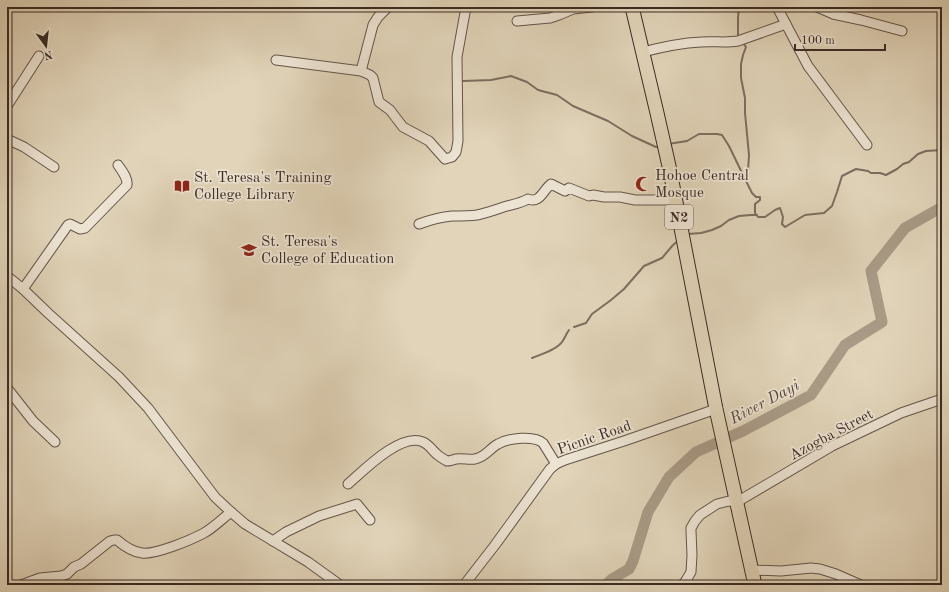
<svg xmlns="http://www.w3.org/2000/svg" width="949" height="592" font-family="'Old Standard TT',serif">
<style>
.lines{fill:none;stroke-linecap:round;stroke-linejoin:round}
.stream{stroke:#7d6e60;stroke-width:2}
.river{stroke:#a99b87;stroke-width:11}
.minor-casing{stroke:#64554a;stroke-width:11}
.highway-casing{stroke:#3b2b25;stroke-width:15}
.minor{stroke:#ece3d2;stroke-width:9}
.highway{stroke:#e1d4b9;stroke-width:13}
.labels{text-anchor:middle;stroke-width:3.5;stroke-linejoin:round;paint-order:stroke}
.shield{fill:#ece3d2;stroke:#706259;stroke-width:1}
.shield-label{font-size:14px;font-weight:bold;fill:#3b2b25}
.poi-label{font-size:15px;fill:#3b2b25;stroke:#ece3d2;text-anchor:start}
.street-label{font-size:15px;fill:#3b2b25;stroke:#ece3d2}
.water-label{font-size:16px;font-style:italic;fill:#56473e;stroke:#ece3d2}
</style>
<rect width="100%" height="100%" fill="#e1d4b9"/>
<filter id="stains"><feTurbulence type="fractalNoise" baseFrequency=".005" numOctaves="4"/><feColorMatrix values="0 0 0 0 .2 0 0 0 0 .09 0 0 0 0 .02 0 0 0 .5 -.17"/></filter>
<radialGradient id="worn" r=".72"><stop offset=".6" stop-color="#630" stop-opacity="0"/><stop offset="1" stop-color="#630" stop-opacity=".3"/></radialGradient>
<g class="lines">
<!-- stream -->
<g class="stream">
<path d="M739,7L738,18V35L740,37"/>
<path d="M743,43L746,47L743,55L741,64V78L745,98V113L749,155L748,171L744,177L752,193L756,197H760V200L755,204V213L758,217H765L775,210L780,208L783,217L782,224L785,227L805,215L824,213L832,206L837,192L842,176L856,169L868,171L871,173H880L886,175L897,169L903,164L909,162L918,154L926,151L942,150"/>
<path d="M463,81L491,80L511,76L527,82L538,90L557,95L573,106L608,121L632,136L656,147L660,146"/>
<path d="M668,144L687,141L699,134H717L722,135L729,146L744,177"/>
<path d="M688,234L701,233L712,230L721,226L729,220L739,216L751,215H757"/>
<path d="M574,327L586,323L592,314L611,300L624,289L644,266L662,258L673,245L678,241"/>
<path d="M532,358C542,354 556,350 562,342C565,338 566,334 569,330"/>
</g>
<!-- river -->
<path class="river" d="M606,585L612,579L629,569L633,561L648,512L669,477L696,452L743,431L811,395L845,345L882,322L871,271L905,228L942,207"/>
<!-- minor casing -->
<g class="minor-casing">
<g id="minor">
<path d="M777,7L808,66L867,145"/>
<path d="M817,7L833,14L861,20L902,31"/>
<path d="M517,21L550,18L559,15L573,9L592,7"/>
<path d="M643,52C662,47 681,43 701,42C714,41 726,43 738,41L786,24"/>
<path d="M276,60L361,71L370,75L373,78L379,102L390,110L403,127L429,141L445,159L452,157L456,152L458,141L457,57L466,7"/>
<path d="M361,71L373,25L378,17L388,7"/>
<path d="M7,106L39,56"/>
<path d="M7,139L24,147L54,167"/>
<path d="M419,224C430,220 441,217 452,216C460,216 469,216 477,215C487,213 497,209 507,206C515,204 521,203 528,199C540,204 543,190 551,184L565,191L569,188L589,196L593,195L604,197H620L635,200H676"/>
<path d="M7,276L23,289L48,313L119,377L148,408L215,497L231,512L245,524L308,562L340,585"/>
<path d="M23,289L68,225L70,224L80,229L85,228L127,185C128,178 122,171 118,165"/>
<path d="M7,388L33,421L55,442"/>
<path d="M348,484C363,471 401,432 423,442C430,445 433,452 439,456C442,458 445,460 447,461C450,461 453,460 456,459C463,458 469,460 475,459C486,457 490,448 498,444C509,438 534,435 543,443L556,464"/>
<path d="M273,541L286,532L319,516L357,504L370,520"/>
<path d="M751,570L781,571L811,568L820,569L836,574L861,585"/>
<path d="M21,585L40,578L61,576L67,574L74,567L81,564L110,541L114,540H117C124,546 132,552 142,553C155,555 191,540 204,533C213,528 222,519 231,512"/>
<path d="M464,585L495,545L550,469L556,464L565,460L624,441L716,409"/>
<path d="M682,585L685,582L691,572L692,555L691,531V528L695,521L700,515L717,504L729,501L737,502L832,446L901,413L942,399"/>
</g>
</g>
<!-- highway casing -->
<g class="highway-casing">
<path id="highway" d="M632,7L657,113L669,166L716,409L755,585"/>
</g>
<!-- minor -->
<use href="#minor" class="minor"/>
<!-- highway -->
<use href="#highway" class="highway"/>
</g>
<!-- icons -->
<defs>
<g id="mosque-bare" transform="scale(1.2)"><path d="M3.5-4.9A6 6 0 1 0 3.5 4.9A5 5 0 1 1 3.5-4.9Z" fill="#8f2418" stroke="#ece3d2" stroke-width="2.5" paint-order="stroke"/></g>
<g id="library-bare" transform="scale(1.2)"><path d="M-6-4Q-3-5.5-.7-3.5V5Q-3 3-6 4ZM6-4Q3-5.5 .7-3.5V5Q3 3 6 4Z" fill="#8f2418" stroke="#ece3d2" stroke-width="2.5" paint-order="stroke"/></g>
<g id="university-bare" transform="scale(1.2)"><path d="M0-5L7-2L0 1L-7-2ZM-4 1L0 2.5L4 1V4Q0 6-4 4Z" fill="#8f2418" stroke="#ece3d2" stroke-width="2.5" paint-order="stroke"/></g>
</defs>
<g fill-rule="evenodd">
<use href="#mosque-bare" x="643" y="184"/>
<use href="#library-bare" x="182" y="186"/>
<use href="#university-bare" x="249" y="250"/>
</g>
<g class="labels">
<!-- shield labels -->
<rect class="shield" x="665" y="205" width="28" height="24" rx="3"/>
<g class="shield-label">
<text x="679" y="222">N2</text>
</g>
<!-- poi labels -->
<g class="poi-label">
<text x="655" y="180">Hohoe Central<tspan x="655" dy="17">Mosque</tspan></text>
<text x="194" y="182">St. Teresa's Training<tspan x="194" dy="17">College Library</tspan></text>
<text x="261" y="246">St. Teresa's<tspan x="261" dy="17">College of Education</tspan></text>
</g>
<!-- street labels -->
<g class="street-label">
<text transform="translate(831 434) rotate(-28)" y="5">Azogba Street</text>
<text transform="translate(594 437) rotate(-19)" y="5">Picnic Road</text>
</g>
<!-- water labels -->
<g class="water-label">
<text transform="translate(764 401) rotate(-28)" y="6">River Dayi</text>
</g>
</g>
<!-- margin -->
<rect width="949" height="592" fill="none" stroke="#e1d4b9" stroke-width="24"/>
<rect x="8" y="8" width="933" height="576" fill="none" stroke="#3b2b25" stroke-width="2"/>
<rect x="12" y="12" width="925" height="568" fill="none" stroke="#3b2b25"/>
<!-- north arrow -->
<g transform="translate(46 46) rotate(165)" stroke="#ece3d2" stroke-width="3" paint-order="stroke">
<path d="M0-3L7 15L0 10L-7 15Z" fill="#3b2b25"/>
<text y="-6" font-size="11" font-weight="bold" text-anchor="middle" fill="#3b2b25">N</text>
</g>
<!-- scale -->
<path d="M795 44v6h90v-6" fill="none" stroke="#3b2b25" stroke-width="2"/>
<text x="801" y="44" font-size="12" fill="#3b2b25" stroke="#ece3d2" stroke-width="3" paint-order="stroke">100 m</text>
<rect width="100%" height="100%" filter="url(#stains)"/>
<rect width="100%" height="100%" fill="url(#worn)"/>
</svg>
